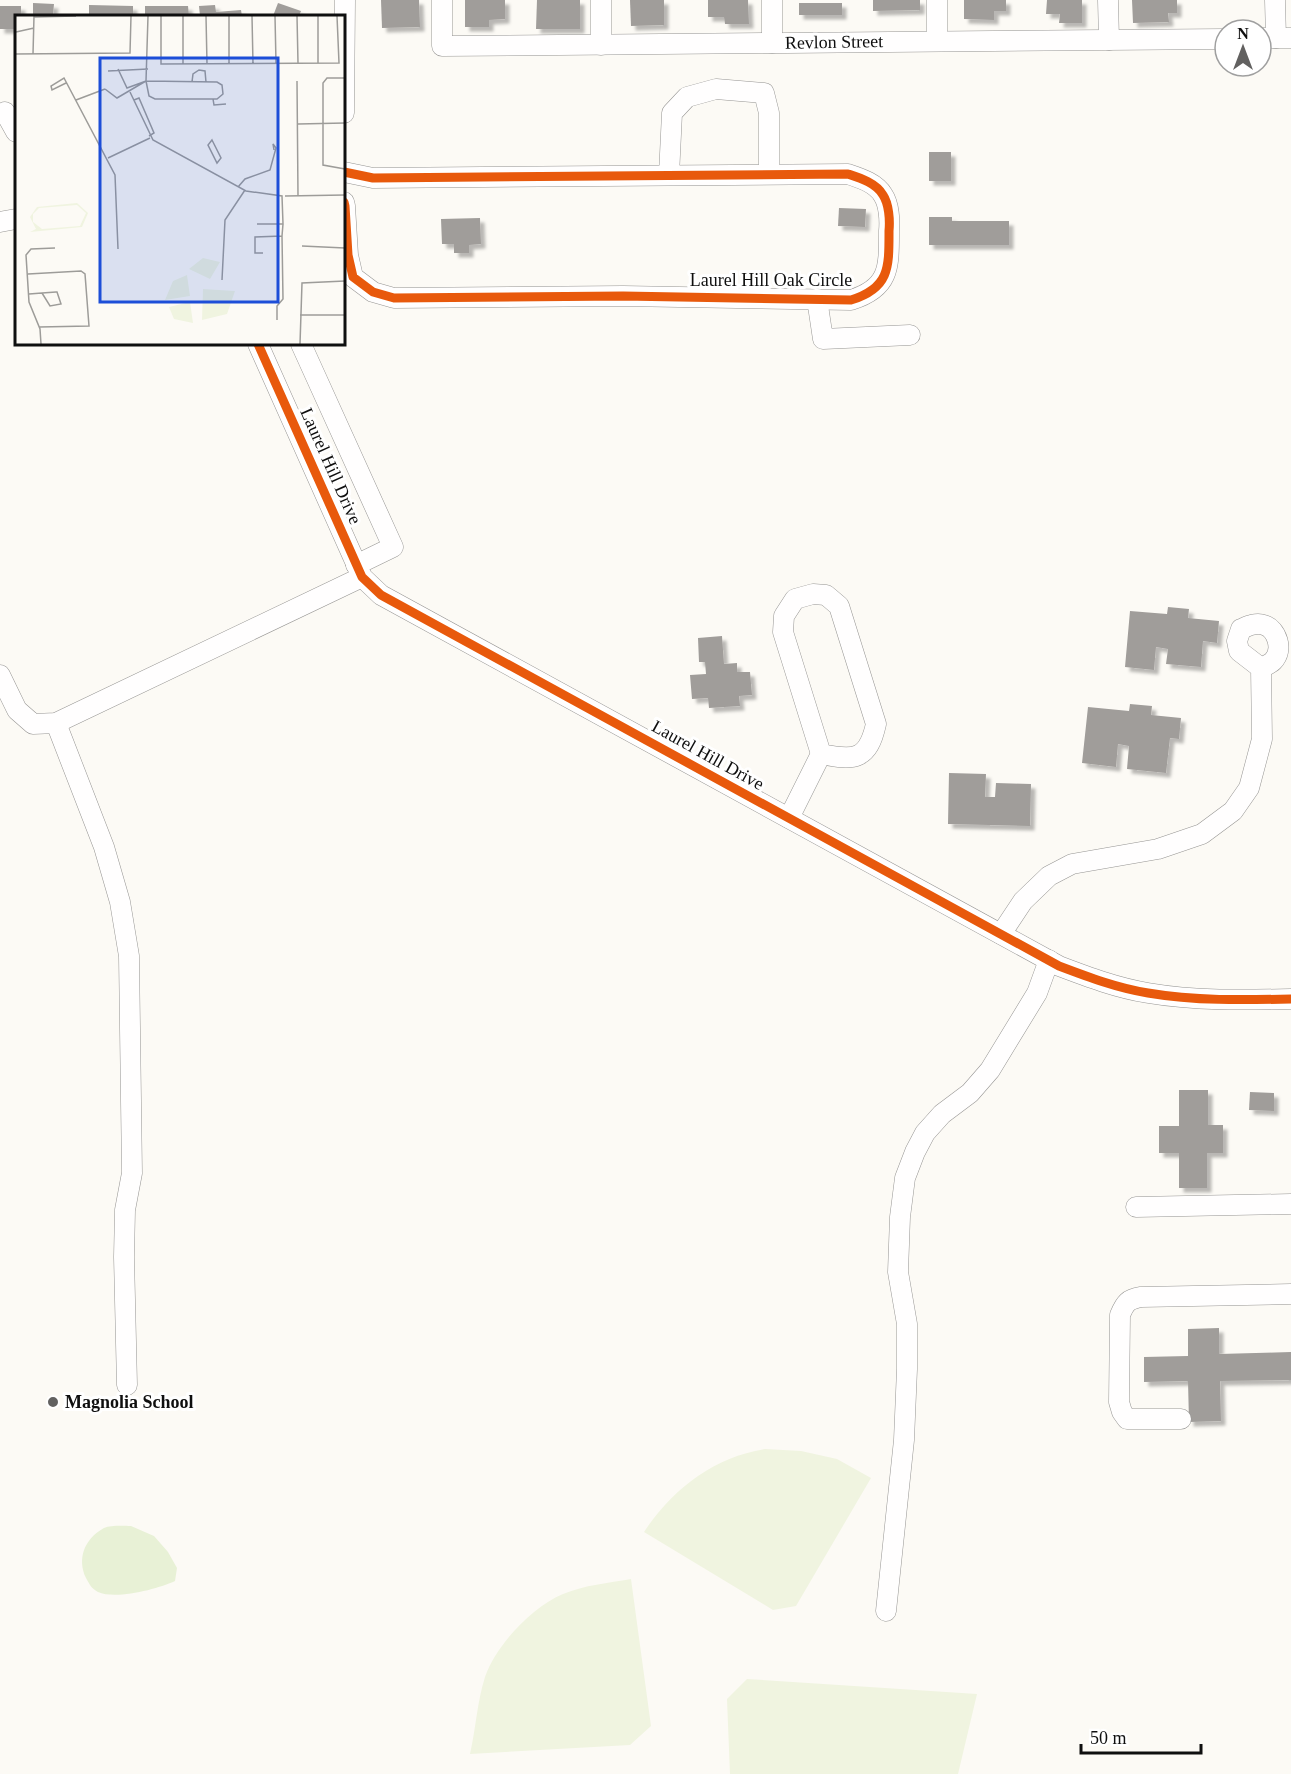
<svg xmlns="http://www.w3.org/2000/svg" width="1291" height="1774" font-family="'Times New Roman',serif">
<style>
.green{fill:#e8f1d6}
.pitch{fill:#f0f4e0}
.building{fill:#a09d9a;filter:url(#shadow)}
.lines{fill:none;stroke-linecap:round;stroke-linejoin:round}
.minor-casing{stroke:#969593;stroke-width:21}
.minor{stroke:#fffefe;stroke-width:20}
.cycleway-casing{stroke:#fff;stroke-width:13}
.cycleway{stroke:#e8590c;stroke-width:9}
.poi-dot{fill:#626160;stroke:#fff;stroke-width:2}
.labels{text-anchor:middle;stroke-width:6;stroke-linejoin:round;paint-order:stroke}
.street-label{font-size:18px;fill:#0f0f0f;stroke:#fff}
.poi-label{font-size:18px;font-weight:bold;fill:#0f0f0f;stroke:#fff;text-anchor:start}
.inset-road{fill:none;stroke:#9d9c99;stroke-width:1.5}
.view{fill:#1d4ed8;fill-opacity:0.15;stroke:#1d4ed8;stroke-width:3}
.inset-edge{fill:none;stroke:#0f0f0f;stroke-width:3}
</style>
<defs>
<filter id="shadow"><feDropShadow dx="4.5" dy="4.5" stdDeviation="1.5" flood-color="#0004"/></filter>
</defs>
<rect width="100%" height="100%" fill="#fcfaf5"/>
<!-- green -->
<path class="green" d="M131,1526L154,1536L168,1552L177,1568L175,1581C158,1589 116,1600 98,1592C91,1588 90,1585 86,1578C77,1559 84,1539 104,1528C111,1525 124,1526 131,1526Z"/>
<!-- pitch -->
<g class="pitch">
<path d="M765,1449L801,1451L837,1459L871,1478L796,1606L773,1610L644,1532C672,1489 714,1457 765,1449Z"/>
<path d="M631,1579L651,1726L630,1745L470,1754C476,1728 477,1702 485,1677C496,1645 532,1607 563,1594C585,1585 608,1583 631,1579Z"/>
<path d="M747,1679L977,1694L958,1774H730L727,1699Z"/>
</g>
<!-- building -->
<g class="building">
<path d="M381,0H419L420,27L382,28Z"/>
<path d="M465,0H505V19L489,20V27H465Z"/>
<path d="M537,0H580V29H536Z"/>
<path d="M630,0H664V25L631,26Z"/>
<path d="M708,0H748L749,24H725L724,17H708Z"/>
<path d="M873,0H920V10L873,11Z"/>
<path d="M964,0H1006V11H994V20L964,19Z"/>
<path d="M1047,0H1082V23H1059L1060,14H1046Z"/>
<path d="M1132,0H1177V13H1168L1169,22L1133,23Z"/>
<path d="M33,3L54,4L53,14H74V16H33Z"/>
<path d="M278,3L301,11L299,16H273Z"/>
<rect x="799" y="3" width="43" height="12"/>
<path d="M89,5L133,6V16H89Z"/>
<path d="M215,5L216,12L241,10L242,16H200L199,6Z"/>
<path d="M0,6H21V16H16V29H0Z"/>
<path d="M145,6H188L189,16H145Z"/>
<rect x="929" y="152" width="22" height="29"/>
<path d="M839,208L866,209L865,227L838,226Z"/>
<path d="M929,217H952V221H1009V245H929Z"/>
<path d="M480,218L481,244L469,245V253H454V244H442L441,219Z"/>
<path d="M1168,607L1189,609L1188,618L1219,621L1217,643L1203,641L1201,667L1166,664L1168,649L1156,647L1154,670L1125,667L1130,611L1167,614Z"/>
<path d="M722,636L724,664L737,663V672H750L752,695L739,696L740,706L709,708L708,698L692,699L690,675L706,674L705,662H699L698,638Z"/>
<path d="M1130,704L1152,706L1151,715L1181,718L1179,739L1170,738L1166,773L1127,769L1129,746L1118,744L1116,767L1082,763L1088,707L1129,711Z"/>
<path d="M949,773L986,774L985,797H995L996,783L1031,784L1030,826L948,824Z"/>
<path d="M1179,1090H1208V1125H1223V1153H1207V1188H1179V1153H1159V1126H1179Z"/>
<path d="M1250,1092L1274,1093V1111L1249,1110Z"/>
<path d="M1219,1328V1354L1291,1352V1380L1220,1381L1221,1421L1189,1422L1188,1381L1144,1382V1357L1188,1356V1329Z"/>
</g>
<g class="lines">
<!-- minor casing -->
<g class="minor-casing">
<g id="minor">
<path d="M442,0V46L1225,39"/>
<path d="M601,0V45"/>
<path d="M772,0V43"/>
<path d="M937,0V41"/>
<path d="M1108,0L1109,40"/>
<path d="M1275,0L1276,38"/>
<path d="M1261,38H1291"/>
<path d="M5,112L16,132"/>
<path d="M344,113L345,0"/>
<path d="M344,172L373,178L848,174C860,178 876,183 883,195C889,204 890,220 889,231C889,267 890,288 851,300L623,296L394,298L373,292L353,277L348,255L345,206L344,202"/>
<path d="M669,175L672,113L687,97L716,89L764,93L769,113V174"/>
<path d="M0,222L16,219"/>
<path d="M817,299L823,339L910,335"/>
<path d="M258,344L362,577L381,595L1059,966C1088,977 1117,988 1148,993C1195,1001 1243,1000 1291,999"/>
<path d="M301,344L393,547L356,565"/>
<path d="M813,594L826,595L839,606L876,724C868,760 855,761 821,754L783,632L784,616L795,599Z"/>
<path d="M0,675L17,710L33,724L56,723L362,577"/>
<path d="M56,723L104,847L120,902L129,956L132,1173L125,1210L124,1257L127,1385"/>
<path d="M789,818L821,754"/>
<path d="M1001,934L1023,901L1049,876L1072,864L1158,849L1202,834L1233,811L1249,788L1262,739L1261,668C1265,666 1270,664 1273,661C1284,650 1277,629 1264,625C1256,622 1248,626 1241,629L1237,641L1239,651L1261,668"/>
<path d="M1136,1207L1291,1204"/>
<path d="M1181,1419H1127L1122,1412L1119,1402L1120,1315C1125,1303 1128,1299 1141,1297L1291,1294"/>
<path d="M886,1611L904,1440L907,1369V1324L898,1272L900,1217L905,1178L915,1152L925,1133L942,1114L970,1093L990,1070L1037,993L1049,960"/>
</g>
</g>
<!-- minor -->
<use href="#minor" class="minor"/>
<!-- cycleway casing -->
<g class="cycleway-casing">
<g id="cycleway">
<path d="M344,172L373,178L848,174C860,178 876,183 883,195C889,204 890,220 889,231C889,267 890,288 851,300L623,296L394,298L373,292L353,277L348,255L345,206L344,202"/>
<path d="M258,344L362,577L381,595L1059,966C1088,977 1117,988 1148,993C1195,1001 1243,1000 1291,999"/>
</g>
</g>
<!-- cycleway -->
<use href="#cycleway" class="cycleway"/>
</g>
<!-- markers -->
<circle class="poi-dot" cx="53" cy="1402" r="6"/>
<g class="labels">
<!-- street labels -->
<g class="street-label">
<text transform="translate(834 42) rotate(-1)" y="6">Revlon Street</text>
<text x="771" y="286">Laurel Hill Oak Circle</text>
<text transform="translate(331 466) rotate(66)" y="6">Laurel Hill Drive</text>
<text transform="translate(708 755) rotate(29)" y="6">Laurel Hill Drive</text>
</g>
<!-- poi labels -->
<g class="poi-label">
<text x="65" y="1408">Magnolia School</text>
</g>
</g>
<!-- overview -->
<g transform="translate(15 15)">
<rect width="330" height="330" fill="#fcfaf5"/>
<path d="M62,188L73,198L67,212L15,217L21,214L15,202L22,192ZM62,190L71,198L65,211L27,214L18,207V199L24,193ZM188,243L205,247L195,264L174,254ZM172,260L175,281L150,285L158,266ZM188,274L220,276L212,299L187,305ZM175,287L178,308L159,304L154,292Z" fill="#f0f4e0" fill-rule="evenodd"/>
<path class="inset-road" d="M146,1V49L324,48L322,1M168,1V49M191,1L192,49M214,1V49M237,1L238,49M260,1L261,48M282,1L283,48M303,1V48M19,2L61,1M1,17L19,13M0,39L115,38L116,1M18,39L19,1M103,54L112,73L131,66L202,67L207,70L208,79L202,84H140L134,81L131,66M93,56L133,54M330,63H312L308,68V150L330,154M282,66L283,181M177,67L178,59L184,55L190,56L191,67M51,68L37,75L36,71L49,63L100,160L103,234M90,74L102,83L131,66L133,1M115,77L138,125L231,176L267,181L268,209H242M198,84L199,90L211,89M61,85L90,74M119,85L124,83L139,118L134,121M283,109L330,108M197,125L206,143L202,148L193,130ZM93,143L135,123M223,172L230,164L255,155L261,133L258,129L259,135M270,181L330,180M287,231L330,233M248,238H240V222L267,221L268,209M13,259L66,256L70,259L74,311L24,312M207,265L210,205L230,175M14,279L27,278L41,277H42L46,289L35,291L27,278M285,300H330M262,305V291L268,284L267,221M26,329L25,314L14,287L11,240L16,234L40,233M285,329L287,268L330,266"/>
<path class="view" d="M85,43H263V287H85Z"/>
<rect width="330" height="330" class="inset-edge"/>
</g>
<!-- north arrow -->
<g transform="translate(1243 48)"><circle r="28" fill="#ffffff" stroke="#9f9f9f" stroke-width="1.5"/>
<path d="M0-4.5L10 22L0 15L-10 22Z" fill="#626160"/>
<text y="-9" font-size="16" font-weight="bold" text-anchor="middle" fill="#0f0f0f">N</text>
</g>
<!-- scale -->
<path d="M1081 1744v9h120v-9" fill="none" stroke="#0f0f0f" stroke-width="3"/>
<text x="1090" y="1744" font-size="18" fill="#0f0f0f" stroke="#ffffff" stroke-width="4.5" paint-order="stroke">50 m</text>
</svg>
